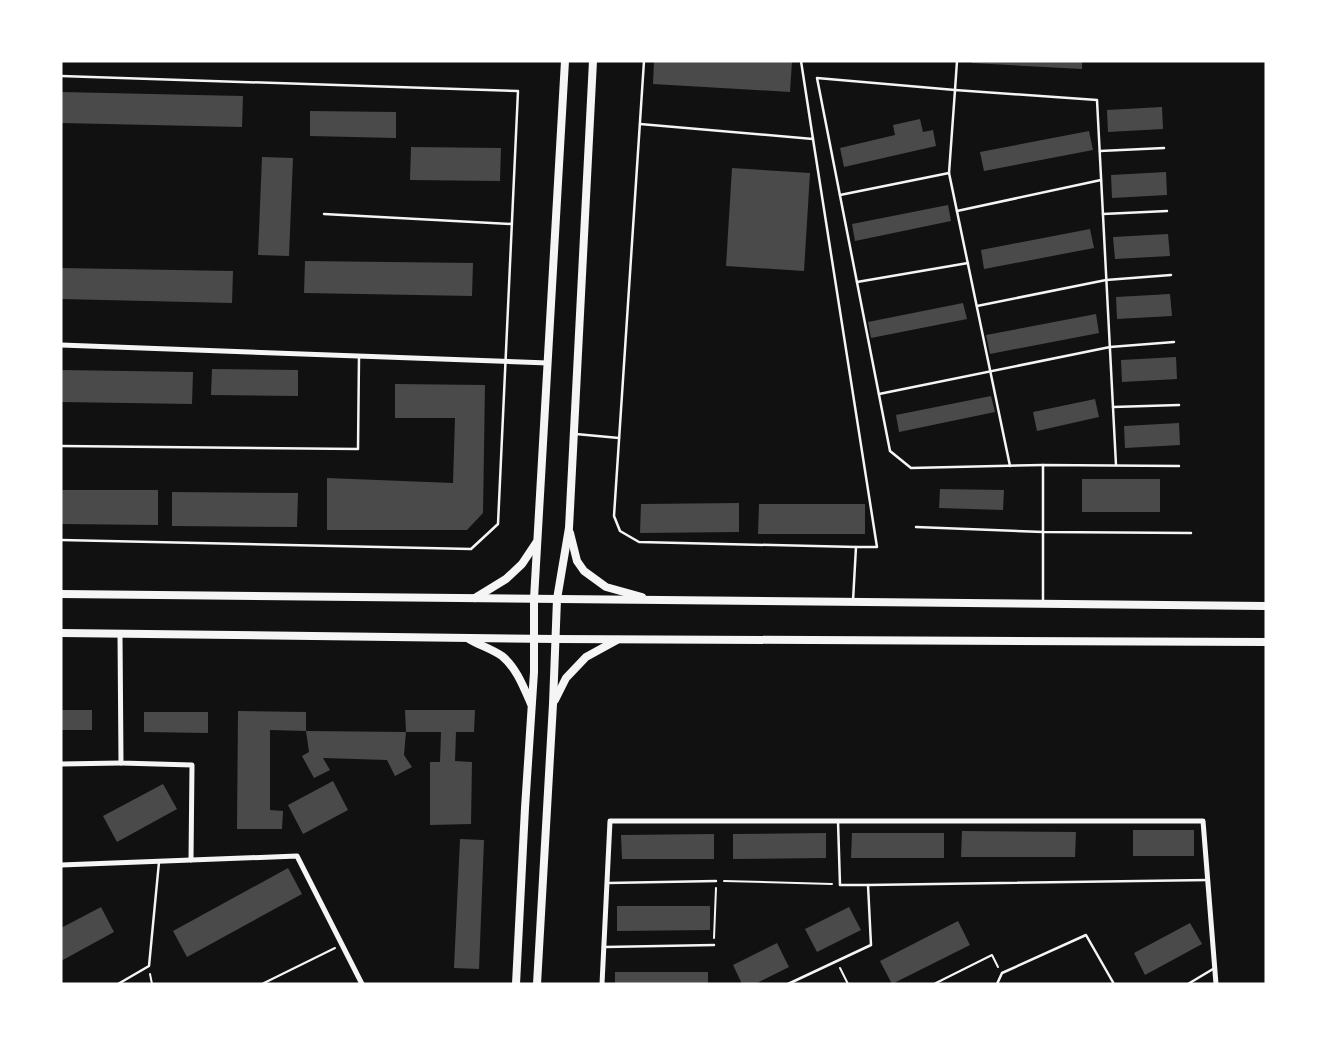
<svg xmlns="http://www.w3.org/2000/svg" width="1327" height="1045" font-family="Arial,sans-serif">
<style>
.building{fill:#4a4a4a}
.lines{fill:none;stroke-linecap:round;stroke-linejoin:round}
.path{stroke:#f5f5f5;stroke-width:2}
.service{stroke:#f5f5f5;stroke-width:2.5}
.minor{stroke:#f5f5f5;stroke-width:5}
.primary{stroke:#f5f5f5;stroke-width:8}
</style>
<rect width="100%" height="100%" fill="#111"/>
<!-- building -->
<g class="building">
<path d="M654,61H792L790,92L653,84Z"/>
<path d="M972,61H1082V69L972,63Z"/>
<path d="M61,92L243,96L242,127L61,123Z"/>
<path d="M1162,107L1163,129L1108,132L1107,110Z"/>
<path d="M310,111L396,112V138L310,136Z"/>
<path d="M920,119L923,132L933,130L936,146L844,167L840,148L895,135L893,125Z"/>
<path d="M1089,131L1093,150L984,171L980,152Z"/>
<path d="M411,147L501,148L500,181L410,180Z"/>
<path d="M262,157L293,158L289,256L258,255Z"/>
<path d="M732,168L810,173L804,271L726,266Z"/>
<path d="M1166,172L1167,195L1112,198L1111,175Z"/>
<path d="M948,205L951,221L855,241L852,224Z"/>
<path d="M1090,229L1094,248L984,269L981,250Z"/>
<path d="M1168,234L1170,256L1115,259L1113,237Z"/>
<path d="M305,261L473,263L472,296L304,293Z"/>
<path d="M61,268L233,271L232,303L61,299Z"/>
<path d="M1170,294L1172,316L1117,319L1116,297Z"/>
<path d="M963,303L967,319L871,338L868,322Z"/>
<path d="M1096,314L1099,333L990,354L986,335Z"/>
<path d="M1176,357L1177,379L1122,382L1121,360Z"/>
<path d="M212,369L298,370V396L211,395Z"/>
<path d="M61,370L193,372L192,404L61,402Z"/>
<path d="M395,384L485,385L483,513L467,530H327V478L453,483L455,418H395Z"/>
<path d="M991,396L995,412L899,432L896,415Z"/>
<path d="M1095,399L1099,417L1037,431L1033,412Z"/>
<path d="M1179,423L1180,445L1125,448L1124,426Z"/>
<rect x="1082" y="479" width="78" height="33"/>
<path d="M940,489L1004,490L1003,510L939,508Z"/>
<path d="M61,490H158V525L61,524Z"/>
<path d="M172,492L298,493L297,527L172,526Z"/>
<path d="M739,503V532L640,533L641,504Z"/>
<path d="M759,504H865V534H758Z"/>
<rect x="61" y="710" width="31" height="20"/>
<path d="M405,710H475L474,732H456L455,761L472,762L471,824L430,825V762H440L441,732H406Z"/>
<path d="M238,711L306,712V731L270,730V810L283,811L282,829H237Z"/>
<path d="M144,712H208V733L144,732Z"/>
<path d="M306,731L406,732L404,755L412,767L395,776L387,760L323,758L330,770L314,778L302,756L309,752Z"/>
<path d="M333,781L348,810L303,834L288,805Z"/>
<path d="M163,784L177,809L117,842L103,816Z"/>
<rect x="1133" y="830" width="61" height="26"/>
<path d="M962,831L1076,832L1075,857H961Z"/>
<path d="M826,833V858L733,859V834Z"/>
<path d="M852,833H944V858H851Z"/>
<path d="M714,834V859H622L621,835Z"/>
<path d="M460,839L484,840L479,969L454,968Z"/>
<path d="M288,868L302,894L187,957L173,931Z"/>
<path d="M617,906H710V930L617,931Z"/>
<path d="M101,907L114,932L61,961V928Z"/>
<path d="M849,907L861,930L817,952L805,929Z"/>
<path d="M958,921L970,945L892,984L880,961Z"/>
<path d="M1190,923L1202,944L1145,975L1134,953Z"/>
<path d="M777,943L789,967L755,984H742L733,965Z"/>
<rect x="615" y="972" width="93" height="12"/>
</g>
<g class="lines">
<!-- path -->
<g class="path">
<path d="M724,881L832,884"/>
<path d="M714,938L716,888"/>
<path d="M840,968L848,984"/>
<path d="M150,974L152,984"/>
<path d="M262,984L335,948"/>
<path d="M934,984L992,955L998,967"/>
</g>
<!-- service -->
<g class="service">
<path d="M644,61L614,516L620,531L639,542L856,547L853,601"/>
<path d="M957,61L955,90L817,78L890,451L911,468L1043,465"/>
<path d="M61,76L518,91L498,524L471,549L61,540"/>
<path d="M640,124L813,139L801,61"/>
<path d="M813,139L877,547H856"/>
<path d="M1100,151L1164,148"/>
<path d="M840,195L949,173"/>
<path d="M957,211L1101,180"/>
<path d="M324,214L512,224"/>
<path d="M1103,214L1167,211"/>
<path d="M857,282L968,263"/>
<path d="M977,306L1106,280L1171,275"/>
<path d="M879,394L1110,347L1174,342"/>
<path d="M1113,407L1179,405"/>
<path d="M576,434L619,438"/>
<path d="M61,446L358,449L359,357"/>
<path d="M1010,466L949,173L955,90L1097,100L1116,465"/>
<path d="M916,527L1043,532L1191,533"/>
<path d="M1043,603V465L1179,466"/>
<path d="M838,821L840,885H868"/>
<path d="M608,883L716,881"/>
<path d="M605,947L714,945"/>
<path d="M118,984L149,966L159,862"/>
<path d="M788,984L871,945L868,885L1208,880"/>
<path d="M997,984L1002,973L1086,935L1114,984"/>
<path d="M1188,984L1213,969"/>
</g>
<!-- minor -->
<g class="minor">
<path d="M61,345L548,363"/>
<path d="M120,634L121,763L192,765L191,860"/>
<path d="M61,764L121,763"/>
<path d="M61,865L297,856L362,984"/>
<path d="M602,984L610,821H1203L1216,984"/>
</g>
<!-- primary -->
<g class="primary">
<path d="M570,533L577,561L584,571L606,587L642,597"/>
<path d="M61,594L1266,606"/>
<path d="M475,598L506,579L522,564L536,543"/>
<path d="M61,633L556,639L1266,642"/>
<path d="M469,639C479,645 492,649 502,656C516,667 524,688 531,704"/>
<path d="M555,700L566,678L586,657L617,640"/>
<path d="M516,984L525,808L534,672V599L565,61"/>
<path d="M537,984L553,704L557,599L569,528L593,61"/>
</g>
</g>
<!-- border -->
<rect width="1327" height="1045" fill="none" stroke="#ffffff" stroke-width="125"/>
</svg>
